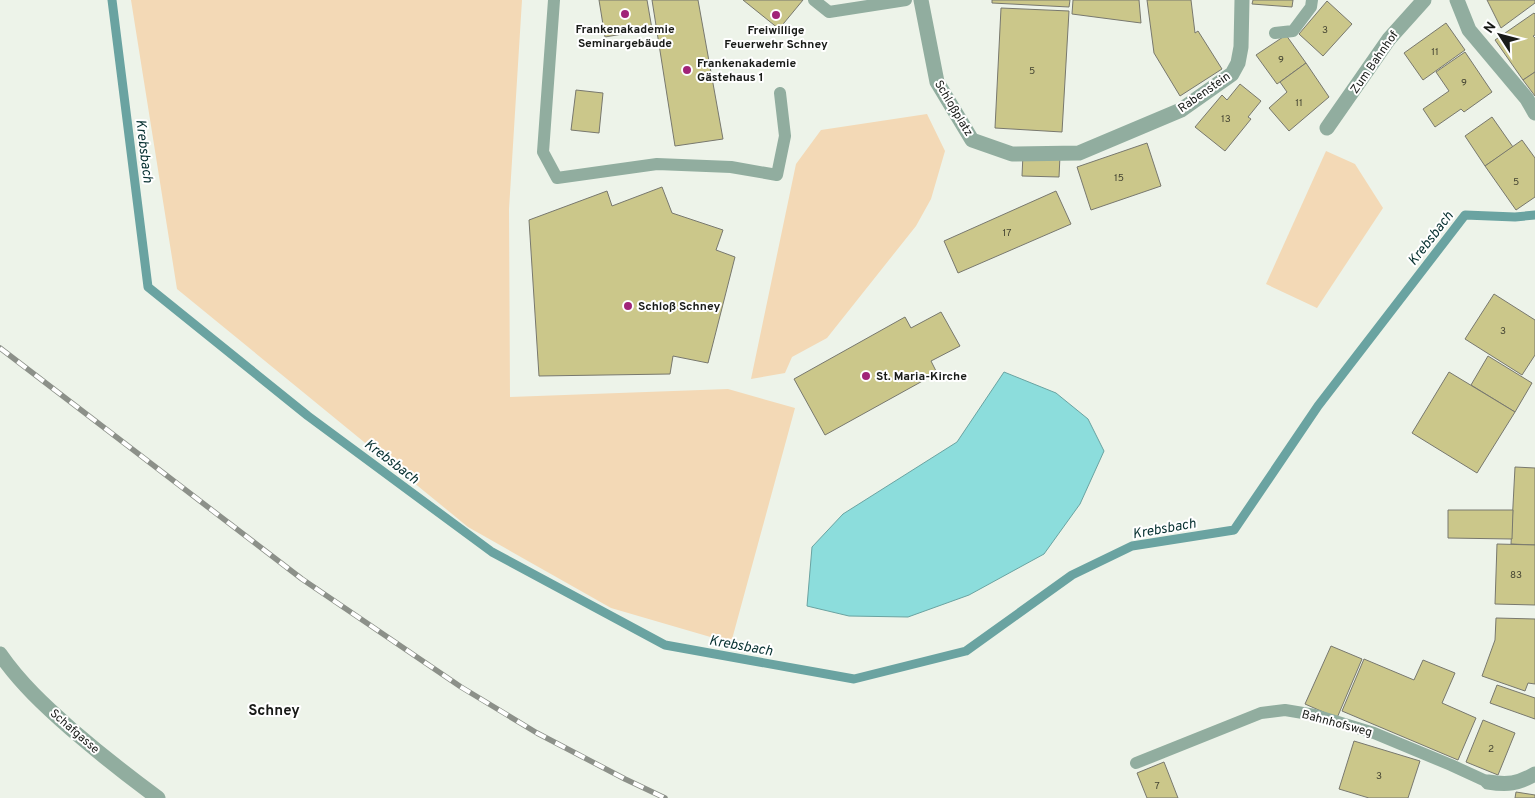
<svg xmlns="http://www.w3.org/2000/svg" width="1535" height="798" font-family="Overpass,sans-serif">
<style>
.green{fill:#f3d9b6}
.water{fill:#8cdddc;stroke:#6aa3a1}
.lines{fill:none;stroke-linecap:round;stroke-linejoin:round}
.stream{stroke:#6aa3a1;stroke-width:9}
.building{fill:#cbc78a;stroke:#78786e}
.service{stroke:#91ad9f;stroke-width:12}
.minor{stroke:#91ad9f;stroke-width:15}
.rail-casing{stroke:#8c9089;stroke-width:5.5}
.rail{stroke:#fff;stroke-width:4;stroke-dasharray:11;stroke-linecap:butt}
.poi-dot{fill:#a12478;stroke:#fff;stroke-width:2}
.labels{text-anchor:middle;stroke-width:4;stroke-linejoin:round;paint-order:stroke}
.number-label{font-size:10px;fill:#464634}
.poi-label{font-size:12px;font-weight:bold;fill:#191b18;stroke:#fff;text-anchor:start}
.street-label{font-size:12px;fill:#191b18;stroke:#fff}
.water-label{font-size:14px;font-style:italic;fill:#063030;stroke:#fff}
.quarter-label{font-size:15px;font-weight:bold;fill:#191b18;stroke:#fff}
</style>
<rect width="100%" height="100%" fill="#edf3e9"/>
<!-- green -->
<g class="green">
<path d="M131,0H522L509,209L510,397L728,389L795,408L731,643L611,608L468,527L177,289Z"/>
<path d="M927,114L945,151L931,199L916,226L827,338L792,357L785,373L751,379L796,164L821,130Z"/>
<path d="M1326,151L1355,164L1383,208L1317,308L1266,284Z"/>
</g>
<!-- water -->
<path class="water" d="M1004,372L1056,393L1088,419L1104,451L1080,504L1044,554L969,595L908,617L849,616L807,606L812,547L843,514L957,442Z"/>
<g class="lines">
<!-- stream -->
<path class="stream" d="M112,0L148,287L308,416L492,552L665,645L854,679L966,651L1072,575L1132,546L1234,530L1318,406L1465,215L1515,217L1535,215"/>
</g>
<!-- building -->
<g class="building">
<path d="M599,0H647L652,29L605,37Z"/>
<path d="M652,0H698L723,139L675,146Z"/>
<path d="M743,0H803L779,29Z"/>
<path d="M992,0H1070L1069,7L992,3Z"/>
<path d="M1073,0H1139L1141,23L1072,14Z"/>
<path d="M1147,0H1191L1195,33L1198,31L1222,69L1180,96L1154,53Z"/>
<path d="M1253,0H1293L1292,7L1252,4Z"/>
<path d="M1487,0H1535V3L1501,28Z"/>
<path d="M1327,1L1352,24L1323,56L1299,34Z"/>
<path d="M1001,8L1069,11L1062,132L995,128Z"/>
<path d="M1534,13L1535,14V35L1533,36L1535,38V72L1523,80L1495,40Z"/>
<path d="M1446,23L1465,50L1423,80L1404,53Z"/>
<path d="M1286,35L1306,63L1277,84L1256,55Z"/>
<path d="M1465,52L1492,92L1464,112L1461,109L1435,127L1423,109L1449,91L1436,72Z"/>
<path d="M1306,63L1329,97L1289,131L1269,108L1287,92L1280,82Z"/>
<path d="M1535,72V96L1523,80Z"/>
<path d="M1240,84L1261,101L1248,117L1251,119L1225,151L1195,127L1222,95L1227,100Z"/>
<path d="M576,90L603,93L599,133L571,130Z"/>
<path d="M1492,117L1513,147L1485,166L1465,136Z"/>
<path d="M1522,140L1535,158V197L1516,210L1485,166Z"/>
<path d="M1147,143L1161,186L1091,210L1077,167Z"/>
<path d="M1023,154L1060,156L1059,177L1022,176Z"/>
<path d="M662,187L672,213L723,230L716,250L735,257L708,363L673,356L670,374L539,376L529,220L607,191L612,206Z"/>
<path d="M1056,191L1071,224L958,273L944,241Z"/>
<path d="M1494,294L1535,320V355L1522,375L1465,339Z"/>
<path d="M941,312L960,346L931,361L937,373L825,435L794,379L905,317L911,328Z"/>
<path d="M1488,356L1532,383L1515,412L1471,385Z"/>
<path d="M1449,372L1515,412L1477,473L1412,433Z"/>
<path d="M1515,467L1535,468V545L1511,544Z"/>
<path d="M1448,510H1513L1512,539L1448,538Z"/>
<path d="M1497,544L1535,545V605L1495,604Z"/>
<path d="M1496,618L1535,619V684L1528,683L1525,691L1482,676L1495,640Z"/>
<path d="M1331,646L1362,659L1337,718L1305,704Z"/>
<path d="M1364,659L1414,680L1423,660L1455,673L1442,703L1476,718L1458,760L1342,711Z"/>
<path d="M1497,685L1535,698V719L1490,703Z"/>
<path d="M1483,720L1515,733L1498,775L1466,762Z"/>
<path d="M1354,741L1420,761L1408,798H1369L1339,789Z"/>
<path d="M1164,762L1178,798H1147L1137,773Z"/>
<path d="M1516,792L1535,795V798H1515Z"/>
</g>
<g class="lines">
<!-- service -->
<g class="service">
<path d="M554,0L543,152L557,178L657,164L731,167L777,175L785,136L780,93"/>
<path d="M814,0L829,12L906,0"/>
<path d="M1275,33L1293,31L1311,7L1312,0"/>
<path d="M1136,763L1261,713L1285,710L1315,715L1374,733L1451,765L1488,782"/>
</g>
<!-- minor -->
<g class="minor">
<path d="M921,0L937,82L972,140L1012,154L1079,153L1181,110L1232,74L1238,63L1241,47L1242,0"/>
<path d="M1457,0L1469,30L1527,99L1535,113"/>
<path d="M1327,128L1389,39L1424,0"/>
<path d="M0,654C20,683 45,706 71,729C99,753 128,776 158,798"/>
<path d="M1488,782C1507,785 1518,784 1535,774"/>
</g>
<!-- rail casing -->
<g class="rail-casing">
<path id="rail" d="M0,348L302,579L461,687L537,733L625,779L665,798"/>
</g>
<!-- rail -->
<use href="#rail" class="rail"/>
</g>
<!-- markers -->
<g class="poi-dot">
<circle cx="625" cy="14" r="5"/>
<circle cx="776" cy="15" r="5"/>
<circle cx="687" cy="70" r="5"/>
<circle cx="628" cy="306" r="5"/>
<circle cx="866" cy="376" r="5"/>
</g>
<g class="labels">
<!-- number labels -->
<g class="number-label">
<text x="1325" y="33">3</text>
<text x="1435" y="55">11</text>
<text x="1281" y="63">9</text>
<text x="1032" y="74">5</text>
<text x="1464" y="86">9</text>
<text x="1299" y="106">11</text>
<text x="1226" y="122">13</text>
<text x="1119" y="181">15</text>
<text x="1516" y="185">5</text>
<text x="1007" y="236">17</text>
<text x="1503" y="334">3</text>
<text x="1516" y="578">83</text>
<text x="1491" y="752">2</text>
<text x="1379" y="779">3</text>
<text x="1157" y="789">7</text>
</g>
<!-- poi labels -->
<g class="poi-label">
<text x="625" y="33" text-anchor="middle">Frankenakademie<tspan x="625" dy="14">Seminargebäude</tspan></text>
<text x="776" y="34" text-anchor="middle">Freiwillige<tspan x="776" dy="14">Feuerwehr Schney</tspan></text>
<text x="697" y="67">Frankenakademie<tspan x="697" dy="14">Gästehaus 1</tspan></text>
<text x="638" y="310">Schloß Schney</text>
<text x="876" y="380">St. Maria-Kirche</text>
</g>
<!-- street labels -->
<g class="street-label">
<text transform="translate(1374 62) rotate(-55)" y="4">Zum Bahnhof</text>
<text transform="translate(1204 92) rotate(-35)" y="4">Rabenstein</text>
<text transform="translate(954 108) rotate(59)" y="4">Schloßplatz</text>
<text transform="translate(1337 723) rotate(15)" y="4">Bahnhofsweg</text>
<text transform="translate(75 731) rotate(41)" y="4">Schafgasse</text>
</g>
<!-- water labels -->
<g class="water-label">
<text transform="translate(145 151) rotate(83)" y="5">Krebsbach</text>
<text transform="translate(1430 238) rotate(-52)" y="5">Krebsbach</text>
<text transform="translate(392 461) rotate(37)" y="5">Krebsbach</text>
<text transform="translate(1164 528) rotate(-10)" y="5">Krebsbach</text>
<text transform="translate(741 645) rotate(10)" y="5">Krebsbach</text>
</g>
<!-- quarter labels -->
<g class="quarter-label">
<text x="274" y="715">Schney</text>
</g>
</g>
<!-- north arrow -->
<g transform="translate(1500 35) rotate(306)" stroke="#ffffff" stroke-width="4" paint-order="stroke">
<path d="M0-4L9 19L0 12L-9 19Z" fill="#191b18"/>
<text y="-8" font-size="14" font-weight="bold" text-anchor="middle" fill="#191b18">N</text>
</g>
</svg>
